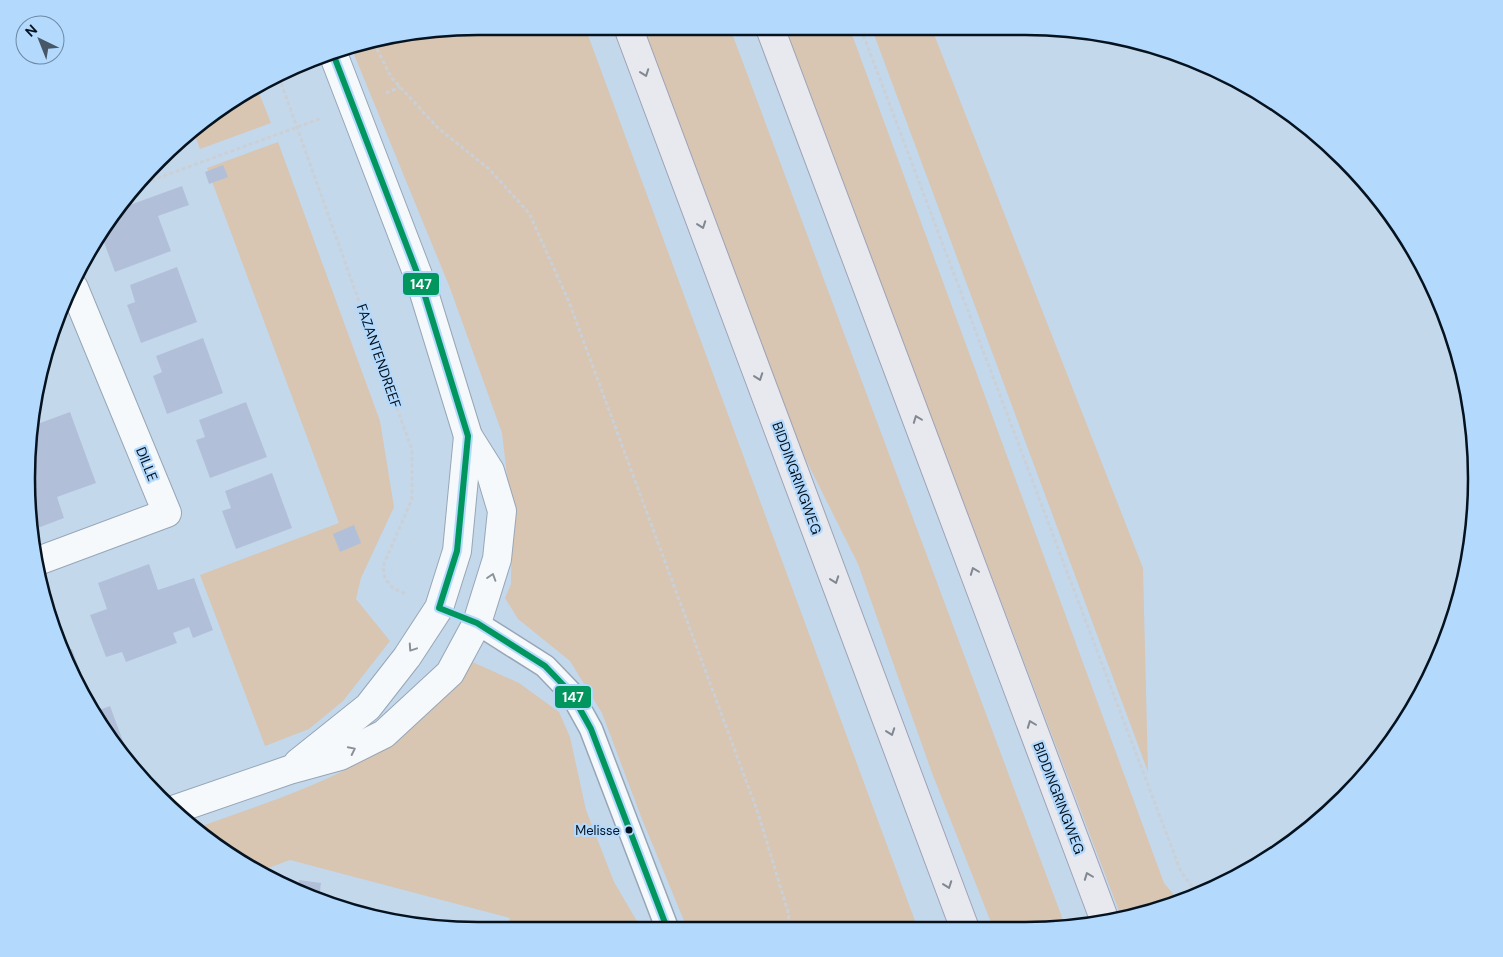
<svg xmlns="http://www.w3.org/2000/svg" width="1503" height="957" viewBox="0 0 1503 957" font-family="'DM Sans',sans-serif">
	<rect width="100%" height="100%" fill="#c4d8ec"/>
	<g fill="#d8c5b2">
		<path d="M479 26 585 27 918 929 687 928 642 819 602 713 570 661 518 619 505 598 511 584 512 518 502 433 450 288 351 47Z"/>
		<path d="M632 27 730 28 1066 928 1054 930H994L932 773 858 564 781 410Z"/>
		<path d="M783 28 850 29 1164 883 1179 901 1141 915 1122 919Z"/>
		<path d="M872 29H932L1143 568 1148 772Z"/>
		<path d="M257 88 271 123 200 149 194 133 227 103Z"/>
		<path d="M278 142 380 421 394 507 361 578 356 599 390 641 343 701 309 729 265 746 200 575 339 523 207 168Z"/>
		<path d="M468 660 519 683 559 712 570 737 586 810 614 882 641 928 507 927 510 918 290 860 263 870 196 828C282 797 377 770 440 701 451 689 459 673 468 660Z"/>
	</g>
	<g fill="#b1c0d8">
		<path d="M223 165 228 177 209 184 205 172Z"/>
		<path d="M182 186 189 205 158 216 171 251 115 272 102 237 104 233 109 231 108 226 116 210Z"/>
		<path d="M177 267 197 322 141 343 127 305 135 302 130 285Z"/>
		<path d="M203 338 223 393 167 414 153 376 162 372 156 356Z"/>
		<path d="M246 402 267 457 210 478 196 440 205 437 199 420Z"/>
		<path d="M70 412 96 483 57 497 64 518 35 529 31 490 37 488 29 465 27 449 32 426Z"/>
		<path d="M272 473 292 528 236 549 222 511 231 508 225 491Z"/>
		<path d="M354 525 361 543 340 552 333 534Z"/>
		<path d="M149 564 158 590 194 578 213 630 193 638 189 627 173 633 177 643 126 662 122 652 106 657 90 615 107 609 98 583Z"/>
		<path d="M72 649 87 691 85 692 67 651Z"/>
		<path d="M110 706 127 752 123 753 102 730 94 712Z"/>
		<path d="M299 880 321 883 319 900 305 896 298 892Z"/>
	</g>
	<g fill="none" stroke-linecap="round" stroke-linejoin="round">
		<g stroke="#97a6b6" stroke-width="25">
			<path id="service" d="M477 623 545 666 571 693 591 729 667 928"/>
		</g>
		<g stroke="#97a6b6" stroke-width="30">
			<path id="minor" d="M38 561 167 513 74 288"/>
		</g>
		<g stroke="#97a6b6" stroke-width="30">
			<g id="tertiary">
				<path d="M298 763 368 707 407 657 439 608 457 551 468 436"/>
				<path d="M173 810 289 770 340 756 384 734 450 673 477 623 497 559 502 511 490 471 468 436 421 283 332 51"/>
			</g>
		</g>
		<g stroke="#9ea3b5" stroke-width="30">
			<g id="primary">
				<path d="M628 27 965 929"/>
				<path d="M770 28 1105 921"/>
			</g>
		</g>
		<g stroke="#cad0d6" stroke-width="3" stroke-dasharray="4 2.5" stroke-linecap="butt">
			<path d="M861 29 1181 872 1198 894"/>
			<path d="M374 43 391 77 438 128 489 169 529 213 569 302 758 813 789 915 787 929"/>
			<path d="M279 77 412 450V499L383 566 385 579 393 588 406 594"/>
			<path d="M386 93 400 87"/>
			<path d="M139 185 322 118"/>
		</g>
		<use href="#service" stroke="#f6f9fc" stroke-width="22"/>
		<use href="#minor" stroke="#f6f9fc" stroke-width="28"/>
		<use href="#tertiary" stroke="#f6f9fc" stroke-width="28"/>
		<use href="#primary" stroke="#e8e8ef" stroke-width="28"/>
		<g stroke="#b3d9fd" stroke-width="10">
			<path id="bus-1" d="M332 51 421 283 468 436 457 551 439 608 477 623 545 666 571 693 591 729 667 928"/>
		</g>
		<use href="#bus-1" stroke="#00965e" stroke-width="6"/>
	</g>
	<defs><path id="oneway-chevron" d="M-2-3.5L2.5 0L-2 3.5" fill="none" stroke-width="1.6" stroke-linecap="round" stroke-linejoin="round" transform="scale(1.25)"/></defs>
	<g stroke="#828891">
		<use href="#oneway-chevron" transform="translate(645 73) rotate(70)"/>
		<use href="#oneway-chevron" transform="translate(702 225) rotate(70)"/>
		<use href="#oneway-chevron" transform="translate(759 377) rotate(70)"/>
		<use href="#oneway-chevron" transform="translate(917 419) rotate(-111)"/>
		<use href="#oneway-chevron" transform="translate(974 571) rotate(-111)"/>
		<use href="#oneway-chevron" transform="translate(835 580) rotate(70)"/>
		<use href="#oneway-chevron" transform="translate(1031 724) rotate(-111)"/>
		<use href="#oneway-chevron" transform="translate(891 732) rotate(70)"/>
		<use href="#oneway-chevron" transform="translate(1088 876) rotate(-111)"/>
		<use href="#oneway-chevron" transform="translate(948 885) rotate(70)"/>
	</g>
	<g stroke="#8a9199">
		<use href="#oneway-chevron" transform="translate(492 577) rotate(-72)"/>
		<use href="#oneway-chevron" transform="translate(412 648) rotate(124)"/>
		<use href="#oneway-chevron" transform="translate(352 750) rotate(-26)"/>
	</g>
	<circle fill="#05121f" stroke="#b3d9fd" stroke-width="2" cx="629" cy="830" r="4.5"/>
	<g text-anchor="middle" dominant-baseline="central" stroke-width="4.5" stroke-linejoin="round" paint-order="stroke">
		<g font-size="13" fill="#05121f" stroke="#b3d9fd" text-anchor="end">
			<text x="620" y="830">Melisse</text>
		</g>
		<g font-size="14" fill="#05121f" stroke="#b3d9fd">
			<text transform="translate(379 356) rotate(71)">FAZANTENDREEF</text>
			<text transform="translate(147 464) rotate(68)">DILLE</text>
			<text transform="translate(797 478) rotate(70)">BIDDINGRINGWEG</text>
			<text transform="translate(1059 798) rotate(69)">BIDDINGRINGWEG</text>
		</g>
	</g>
	<path d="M0 0H1503V957H0ZM478 35H1025A443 443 0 0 1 1468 478V479A443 443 0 0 1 1025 922H478A443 443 0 0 1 35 479V478A443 443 0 0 1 478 35Z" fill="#b3d9fd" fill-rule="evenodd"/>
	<path fill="none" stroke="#05121f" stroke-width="2.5" d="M478 35H1025A443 443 0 0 1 1468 478V479A443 443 0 0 1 1025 922H478A443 443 0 0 1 35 479V478A443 443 0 0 1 478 35Z"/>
	<g stroke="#b3d9fd" stroke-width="2">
		<rect x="402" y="272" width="38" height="24" rx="5" fill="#00965e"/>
		<rect x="554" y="685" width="38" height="24" rx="5" fill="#00965e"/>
	</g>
	<g font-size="14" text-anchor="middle" font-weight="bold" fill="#fff">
		<text x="421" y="289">147</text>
		<text x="573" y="702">147</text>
	</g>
	<g transform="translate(40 40) rotate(317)"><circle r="24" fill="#b3d9fd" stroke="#6d89a4"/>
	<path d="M0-4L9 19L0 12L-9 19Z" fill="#485767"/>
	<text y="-8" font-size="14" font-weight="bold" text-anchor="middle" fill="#05121f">N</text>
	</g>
</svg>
